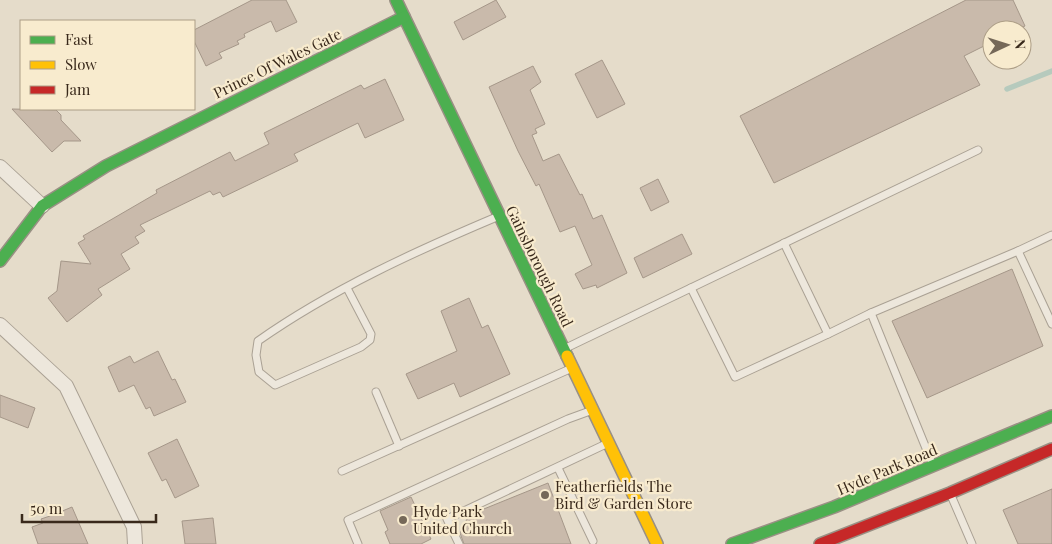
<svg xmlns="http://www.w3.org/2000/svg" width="1052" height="544" viewBox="0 0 1052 544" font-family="'Playfair Display',serif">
	<rect width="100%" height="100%" fill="#e5dcca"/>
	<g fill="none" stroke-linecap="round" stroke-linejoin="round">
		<path stroke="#b6cabd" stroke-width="5.5" d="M1007 89 1052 71"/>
	</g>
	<g fill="#c9baab" stroke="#a59789">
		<path d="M252 0H286L297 22 276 32 271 21 244 34 245 37 237 41 239 44 219 53 222 58 206 66 194 41V30Z"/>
		<path d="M496 0 506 17 463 40 454 22Z"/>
		<path d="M966 0H1013L1025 26 1017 30H992V42L964 56 980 85 774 183 740 116Z"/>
		<path d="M602 60 625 104 597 118 575 74Z"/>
		<path d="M533 66 541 82 530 90 545 124 535 129 537 133 532 135 543 161 559 154 580 195 582 194 593 219 602 215 627 273 597 288 596 285 583 289 575 274 592 265 575 226 560 232 539 184 536 186 518 151 489 87Z"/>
		<path d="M385 79 404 120 365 138 358 123 294 154 298 161 223 197 220 192 213 195 210 191 140 225 145 231 135 237 139 243 121 254 130 269 98 289 102 295 67 322 48 298 57 291 61 261 91 264 78 243 85 239 83 236 157 193 156 190 230 152 235 161 269 144 264 133 361 85 364 89Z"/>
		<path d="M12 109 56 110 61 115V120L81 141H64L52 152Z"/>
		<path d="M658 179 669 202 651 211 640 188Z"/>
		<path d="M682 234 692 254 643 278 634 258Z"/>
		<path d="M1012 269 1043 346 927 398 892 321Z"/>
		<path d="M469 298 482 328 488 325 510 374 460 397 454 383 418 399 406 374 457 351 441 311Z"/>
		<path d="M158 351 172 380 175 379 186 402 154 416 150 407 146 409 134 385 119 392 108 367 130 356 134 363Z"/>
		<path d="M0 395 35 408 28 428 0 417Z"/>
		<path d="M177 439 199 486 175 498 166 479 162 481 148 453Z"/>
		<path d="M548 483 571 544H464L460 533 469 515Z"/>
		<path d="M1052 489V544H1018L1003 510Z"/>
		<path d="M411 497 431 539 421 544H390L385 532 388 530 380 511Z"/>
		<path d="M50 505 60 512 72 507 88 544H38L32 527 43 523 41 519 50 516Z"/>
		<path d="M213 518 216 544H185L182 521Z"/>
	</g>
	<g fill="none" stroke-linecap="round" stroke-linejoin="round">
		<g stroke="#aaa194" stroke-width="9">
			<g id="lane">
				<path d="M784 243 828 334 871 313"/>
				<path d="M1018 251 1052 235"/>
				<path d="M347 288 371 334 370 340 361 347 275 385 259 372 256 355 258 341C332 289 416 251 499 216"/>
				<path d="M691 288 735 377 828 334"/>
				<path d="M566 348 978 150"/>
				<path d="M376 392 399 446"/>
				<path d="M932 463 871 313 1018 251 1052 324"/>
				<path d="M558 468 593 541"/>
				<path d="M342 471 572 368"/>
				<path d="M950 493 972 544"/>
				<path d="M358 544 348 520 568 419 590 411"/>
				<path d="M459 544 447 519 606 444"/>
			</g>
		</g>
		<g stroke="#aaa194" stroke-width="16">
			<g id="street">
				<path d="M0 167 42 206"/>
				<path d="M0 325 66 386 134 527 135 544"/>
			</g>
		</g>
		<g stroke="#999084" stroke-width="14">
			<g id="fast">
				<path d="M396 0 567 356"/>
				<path d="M0 261 42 206 106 166 404 17"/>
				<path d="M732 544 834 507 1052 416"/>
			</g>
		</g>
		<g stroke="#999084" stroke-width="14">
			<path id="slow" d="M567 356 657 544"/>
		</g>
		<g stroke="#999084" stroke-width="14">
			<path id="jam" d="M820 544 950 493 1052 449"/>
		</g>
		<use href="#lane" stroke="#ede7dc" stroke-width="7"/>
		<use href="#street" stroke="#ede7dc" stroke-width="14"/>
		<use href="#fast" stroke="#4caf50" stroke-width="11"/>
		<use href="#slow" stroke="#ffc107" stroke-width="11"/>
		<use href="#jam" stroke="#c62828" stroke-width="11"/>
	</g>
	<g fill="#756858" stroke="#f8ebce" stroke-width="2">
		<circle cx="545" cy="495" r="5"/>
		<circle cx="403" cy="520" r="5"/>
	</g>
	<g text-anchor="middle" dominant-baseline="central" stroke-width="4.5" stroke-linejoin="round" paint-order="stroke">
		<g font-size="15" fill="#39291b" stroke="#f8ebce">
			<text transform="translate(277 63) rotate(-26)">Prince Of Wales Gate</text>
			<text transform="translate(540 266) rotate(64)">Gainsborough Road</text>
			<text transform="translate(887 469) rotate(-23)">Hyde Park Road</text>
		</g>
		<g font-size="15" fill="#39291b" stroke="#f8ebce" text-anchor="start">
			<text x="555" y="486">Featherfields The<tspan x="555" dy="17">Bird &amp; Garden Store</tspan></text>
			<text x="413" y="511">Hyde Park<tspan x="413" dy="17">United Church</tspan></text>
		</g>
	</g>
	<rect x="20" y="20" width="175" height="90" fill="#f8ebce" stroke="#ac9d86"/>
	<rect x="30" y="36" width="25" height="8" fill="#4caf50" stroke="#ac9d86"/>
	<text x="65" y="45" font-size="15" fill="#39291b">Fast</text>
	<rect x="30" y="61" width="25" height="8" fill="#ffc107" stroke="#ac9d86"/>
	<text x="65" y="70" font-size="15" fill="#39291b">Slow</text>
	<rect x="30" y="86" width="25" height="8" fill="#c62828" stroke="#ac9d86"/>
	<text x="65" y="95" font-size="15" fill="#39291b">Jam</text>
	<g transform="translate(1007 45) rotate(86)"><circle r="24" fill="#f8ebce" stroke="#ac9d86"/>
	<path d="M0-4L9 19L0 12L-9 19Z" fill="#756858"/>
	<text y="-8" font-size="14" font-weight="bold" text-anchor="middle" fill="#39291b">N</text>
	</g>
	<path d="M22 514v8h134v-8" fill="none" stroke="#39291b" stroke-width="2.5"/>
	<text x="30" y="514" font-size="15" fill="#39291b" stroke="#f8ebce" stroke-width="4" paint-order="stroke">50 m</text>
</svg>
